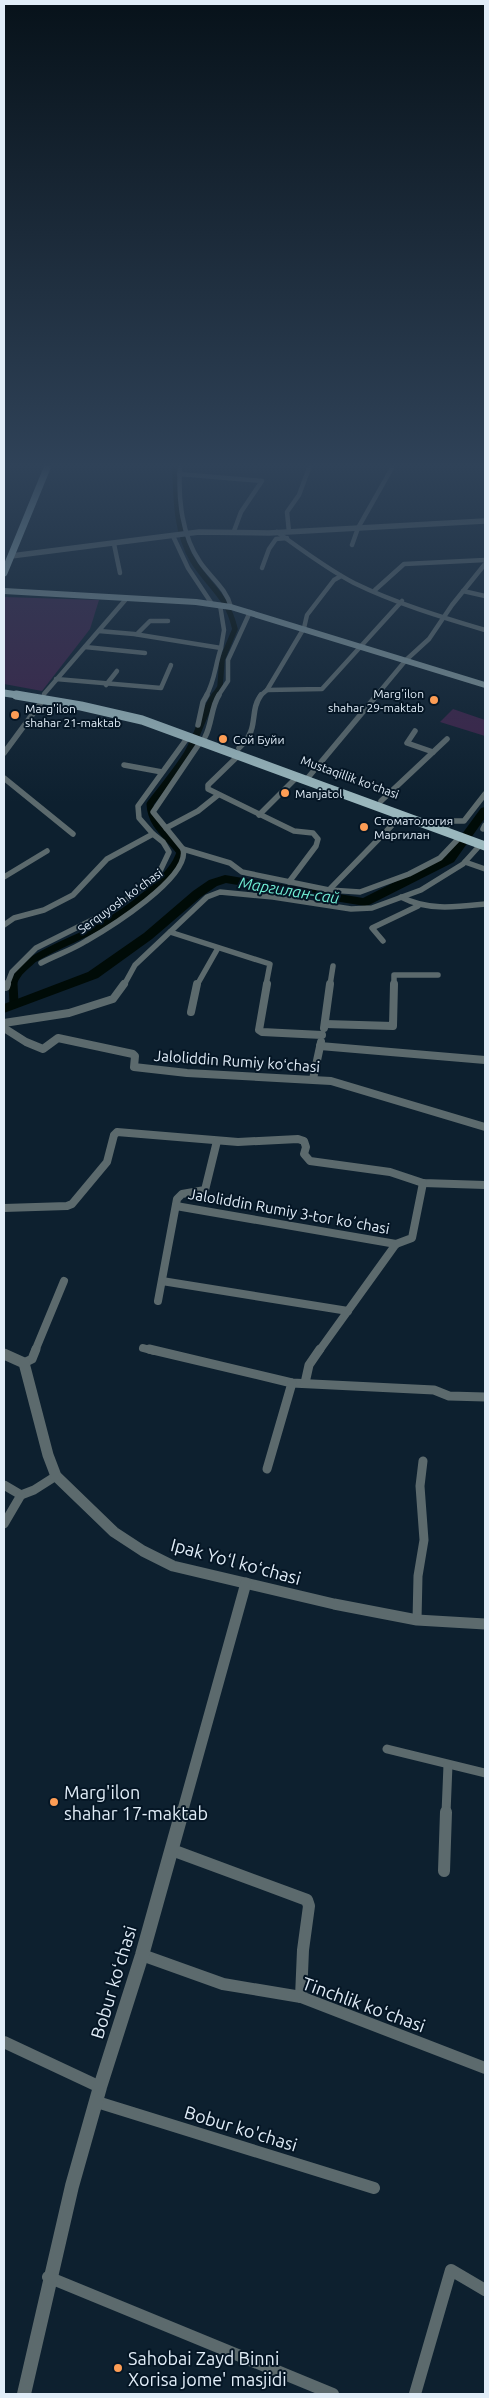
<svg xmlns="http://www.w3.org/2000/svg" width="489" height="2398" viewBox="0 0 489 2398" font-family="Ubuntu,sans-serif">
	<rect width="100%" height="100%" fill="#0d202f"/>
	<g fill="#3c2349">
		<path d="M4 597 99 600 90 629 42 691 4 684Z"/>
		<path d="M453 709 485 720V736L440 722Z"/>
	</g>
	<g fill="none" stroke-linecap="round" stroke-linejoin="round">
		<path stroke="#000b07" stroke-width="5.5" d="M175 468C176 500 176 533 193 561 210 588 227 595 235 629L222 660 220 687 214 696"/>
		<path stroke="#000b07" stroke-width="7" d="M13 985C16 973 25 967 34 959 55 946 78 938 99 927 122 914 174 878 180 852 168 836 151 826 150 804 162 788 176 772 187 754 198 736 203 713 215 695"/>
		<path stroke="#000b07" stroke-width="9" d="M13 984 14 1004"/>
		<path fill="#000b07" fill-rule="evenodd" d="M485 807V818L454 862 369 905 365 906 226 883 217 886 201 897 152 939 98 978 4 1013V1004L88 972 144 933 193 891 209 880 225 875 363 898 446 856 481 808Z"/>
		<g stroke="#5c6a6d" stroke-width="4.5">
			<path d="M180 468C178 499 182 536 200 562 211 578 226 588 231 607"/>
			<path d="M179 474 262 481 241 512 234 531"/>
			<path d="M277 532C302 550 327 569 354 583 395 603 441 617 485 630"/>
			<path d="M289 532 287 512 299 495 309 468"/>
			<path d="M173 536 188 568 212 604"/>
			<path d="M114 544 120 573"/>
			<path d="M352 545 358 528 392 468"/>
			<path d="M262 568 269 549 276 539 287 538"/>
			<path d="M375 590 404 564 485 560"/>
			<path d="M463 591 485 596"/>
			<path d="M99 631 134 634 221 648 224 630 220 605"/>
			<path d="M137 634 150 621H168"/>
			<path d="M85 647 145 653"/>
			<path d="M56 679 161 688 171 665"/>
			<path d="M106 685 117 671"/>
			<path d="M267 690 304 628 307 615 334 580 341 576"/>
			<path d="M44 694 127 598"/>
			<path d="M206 696C215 681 215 665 221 648"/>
			<path d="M218 696 228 681V660L250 612"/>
			<path d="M260 696 267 690 322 689 402 601"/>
			<path d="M376 696 406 660 429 639 452 605 485 564"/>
		</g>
		<g stroke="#5c6a6d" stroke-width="5.5">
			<path d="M198 725 203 702 207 695"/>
			<path d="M415 731 407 743 433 752"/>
			<path d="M205 737C212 724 211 707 219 695"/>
			<path d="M239 748C261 728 248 713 261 695"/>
			<path d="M4 753 43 700"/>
			<path d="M239 755 208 785V789L294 831 313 833 318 839 316 846 289 882"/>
			<path d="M124 765 162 772"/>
			<path d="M4 778 73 834"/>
			<path d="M306 780 377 695"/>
			<path d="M381 801 447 739"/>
			<path d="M259 815 298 776"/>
			<path d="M448 825 452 821H464L485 794"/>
			<path d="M166 828 198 811 218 795"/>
			<path d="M483 829 485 825"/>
			<path d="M183 849 230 863 242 872 329 890 360 892 409 874 440 858 460 837"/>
			<path d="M465 862 485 869"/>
			<path d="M4 877 47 851"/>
			<path d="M329 890 402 815"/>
			<path d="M401 897C428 911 456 907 485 904"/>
			<path d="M4 925 14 918 44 910 73 895 107 859 153 834 139 818 138 806 188 737"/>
			<path d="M170 932 270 964 266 985"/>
			<path d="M383 941 372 928 418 906"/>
			<path d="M41 963C56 955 72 950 86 941 109 928 191 877 183 849L153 812 201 741"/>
			<path d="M7 985 12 972 36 948 96 918 127 899 160 871 169 852 163 842 153 834"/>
			<path d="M124 985 135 965 207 897 220 892 273 897 351 909 372 908 421 890 463 864 481 844"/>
			<path d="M197 985 218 948"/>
			<path d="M330 985 333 966"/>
			<path d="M394 985V975H438"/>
		</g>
		<g stroke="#5c6a6d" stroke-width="8">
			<path d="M267 984 259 1030 262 1032 322 1035"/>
			<path d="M6 987 7 984"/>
			<path d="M191 1012 197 984"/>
			<path d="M4 1023 69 1013 113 999 124 984"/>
			<path d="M325 1024 393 1026 394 984"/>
			<path d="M4 1028 26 1042 43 1049 58 1038 133 1054 135 1056 134 1067 187 1073 331 1081 485 1127"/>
			<path d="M324 1028 330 984"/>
			<path d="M320 1046 485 1060"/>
			<path d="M313 1079 321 1042"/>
			<path d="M176 1206 396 1244"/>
			<path d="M4 1208 67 1206 72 1204 107 1162 114 1135 117 1132 238 1142 298 1139 304 1141 306 1147 304 1154 310 1161 390 1172 423 1183 485 1185"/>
			<path d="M162 1281 348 1311"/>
			<path d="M158 1301 177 1199 182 1194 205 1190 217 1141"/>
			<path d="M143 1348 154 1351"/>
			<path d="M35 1351 64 1281"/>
			<path d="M319 1351 396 1244 412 1238 423 1183"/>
		</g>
		<g stroke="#5c6a6d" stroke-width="9">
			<path d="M149 1349 292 1383 434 1390 449 1396 485 1397"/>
			<path d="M24 1363 32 1359 36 1349"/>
			<path d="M305 1383 309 1365 320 1349"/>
			<path d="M267 1469 292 1383"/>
			<path d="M4 1485 21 1495 34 1490 56 1476"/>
			<path d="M4 1524 21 1495"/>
			<path d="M417 1620 418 1576 424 1540 420 1486 423 1461"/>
			<path d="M387 1749 485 1773"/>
			<path d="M446 1813 448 1765"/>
		</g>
		<g stroke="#5c6a6d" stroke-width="12">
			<path d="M172 1850 307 1900 309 1906 303 1950 301 1997"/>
			<path d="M444 1871 446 1812"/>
			<path d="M142 1955 223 1984 301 1997 485 2068"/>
			<path d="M4 2042 100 2087"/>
			<path d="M97 2102 374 2188"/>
			<path d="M48 2277 333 2394"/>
			<path d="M415 2394 451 2270 485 2290"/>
		</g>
		<path stroke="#5c6a6d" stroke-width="5.5" d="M11 556 199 532 269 533 485 521"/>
		<g stroke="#5c6a6d" stroke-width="11">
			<path d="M4 1354 24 1363 48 1455 56 1476 114 1532 143 1551 173 1566 334 1604 417 1620 485 1624"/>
			<path d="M182 1813 246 1583"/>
		</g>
		<path stroke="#5c6a6d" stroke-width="14" d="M24 2394 72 2186 100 2087 142 1955 182 1812"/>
		<path stroke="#7f959a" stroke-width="6" d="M4 591 196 602 231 607 485 685"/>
		<g stroke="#9ab7bd" stroke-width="7">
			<path d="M4 573 47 468"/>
			<path d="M4 693 24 696"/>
		</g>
		<path stroke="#9ab7bd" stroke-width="9" d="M16 695 81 706 142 720 485 846"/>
	</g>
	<linearGradient id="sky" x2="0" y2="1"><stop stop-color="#07121a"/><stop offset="0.58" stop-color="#2f4258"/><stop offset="1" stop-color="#2f4258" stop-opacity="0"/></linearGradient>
	<rect width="489" height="803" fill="url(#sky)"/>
	<g fill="#fd9d55" stroke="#051625" stroke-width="2">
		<circle cx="434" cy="700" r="5"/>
		<circle cx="15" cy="715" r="5"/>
		<circle cx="223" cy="739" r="5"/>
		<circle cx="285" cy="793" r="5"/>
		<circle cx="364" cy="827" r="5"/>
		<circle cx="54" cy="1802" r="5"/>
		<circle cx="118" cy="2368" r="5"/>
	</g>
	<g text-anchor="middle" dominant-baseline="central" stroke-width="4" stroke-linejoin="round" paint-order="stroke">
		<g font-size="12" fill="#e1edf8" stroke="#051625" text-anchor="start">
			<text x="424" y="693" text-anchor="end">Marg'ilon<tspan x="424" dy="14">shahar 29-maktab</tspan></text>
			<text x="25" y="708">Marg'ilon<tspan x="25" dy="14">shahar 21-maktab</tspan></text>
			<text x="233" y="739">Сой Буйи</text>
			<text x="295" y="793">Manjatol</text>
			<text x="374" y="820">Стоматология<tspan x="374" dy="14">Маргилан</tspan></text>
		</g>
		<g font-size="12" fill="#e1edf8" stroke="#051625">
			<text transform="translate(350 777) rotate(20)">Mustaqillik koʻchasi</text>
			<text transform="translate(120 901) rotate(-36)">Serquyosh koʻchasi</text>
		</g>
		<g font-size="15" fill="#e1edf8" stroke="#051625">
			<text transform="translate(237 1061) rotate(4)">Jaloliddin Rumiy koʻchasi</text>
			<text transform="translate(289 1211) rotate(10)">Jaloliddin Rumiy 3-tor koʼchasi</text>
		</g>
		<g font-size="16" font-style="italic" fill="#70edd3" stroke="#051625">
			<text transform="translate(289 890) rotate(9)">Маргилан-сай</text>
		</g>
		<g font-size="18" fill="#e1edf8" stroke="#051625">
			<text transform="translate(236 1561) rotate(15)">Ipak Yoʻl koʻchasi</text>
			<text transform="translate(113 1982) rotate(-73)">Bobur koʻchasi</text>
			<text transform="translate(364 2004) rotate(20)">Tinchlik koʻchasi</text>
			<text transform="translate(241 2128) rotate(17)">Bobur ko'chasi</text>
		</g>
		<g font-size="18" fill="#e1edf8" stroke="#051625" text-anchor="start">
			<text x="64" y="1792">Marg'ilon<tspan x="64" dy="21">shahar 17-maktab</tspan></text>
			<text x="128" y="2358">Sahobai Zayd Binni<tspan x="128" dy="21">Xorisa jome' masjidi</tspan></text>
		</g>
	</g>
	<rect width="489" height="2398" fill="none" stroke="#e1edf8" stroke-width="10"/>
</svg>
